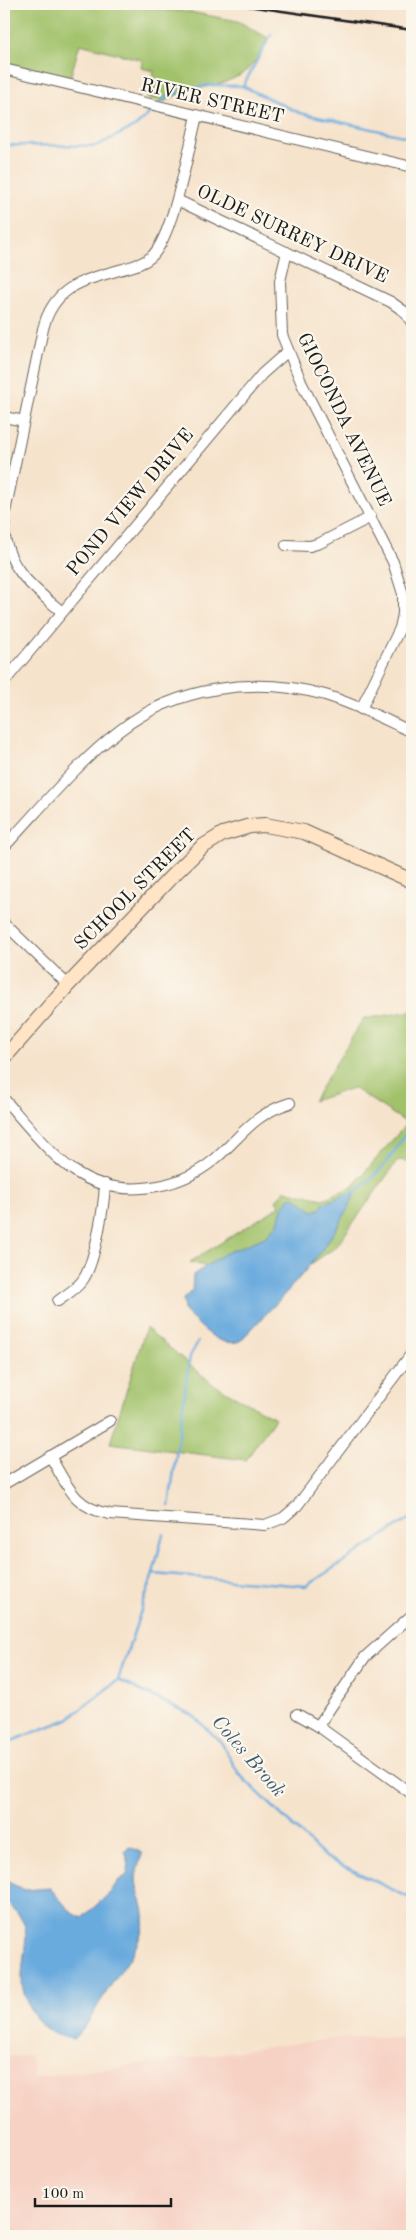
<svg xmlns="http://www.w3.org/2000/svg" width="416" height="2240" viewBox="0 0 416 2240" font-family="'Old Standard TT',serif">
	<rect width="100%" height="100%" fill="#fbf7ec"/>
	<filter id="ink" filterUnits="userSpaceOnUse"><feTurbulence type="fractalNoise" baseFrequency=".02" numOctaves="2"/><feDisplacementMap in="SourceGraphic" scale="10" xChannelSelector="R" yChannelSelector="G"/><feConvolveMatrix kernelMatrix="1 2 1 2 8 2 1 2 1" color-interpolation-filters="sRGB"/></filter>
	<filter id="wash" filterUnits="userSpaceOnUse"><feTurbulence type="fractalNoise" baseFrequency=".0096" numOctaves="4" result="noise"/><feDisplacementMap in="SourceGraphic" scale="20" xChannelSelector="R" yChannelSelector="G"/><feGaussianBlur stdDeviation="1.12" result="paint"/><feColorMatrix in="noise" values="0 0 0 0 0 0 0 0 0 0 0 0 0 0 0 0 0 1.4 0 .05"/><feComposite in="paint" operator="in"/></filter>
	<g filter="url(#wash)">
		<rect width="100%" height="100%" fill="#f6e3cc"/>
		<path fill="#f6d2c4" d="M345 2037 412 2038V2236H4V2057L31 2055 34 2078Z"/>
		<g fill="#a1c26a" stroke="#5e6f43">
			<path d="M4 4H104L190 12 238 21 268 38C263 47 259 58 252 65 231 90 190 84 164 102L147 98 154 71 141 68 142 60 80 44 70 78 4 62Z"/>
			<path d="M412 1011V1162L398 1160 336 1247 239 1313 208 1267 190 1262 280 1206 276 1200 285 1190 323 1199 352 1187 407 1123 353 1088 313 1101 363 1019Z"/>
			<path d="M146 1328 214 1385 275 1418 246 1460 110 1443Z"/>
		</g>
		<g fill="#6babde" stroke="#44647d">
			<path d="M350 1193 355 1194C329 1252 283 1296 240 1341 218 1349 200 1325 184 1311L183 1299 192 1291 193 1275 224 1254 265 1237 278 1223 282 1208 290 1198 295 1197 313 1211 320 1209 324 1203Z"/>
			<path d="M130 1847 142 1853C140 1861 136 1872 136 1880 137 1894 146 1907 144 1922 139 1951 119 1972 104 1996 94 2010 87 2029 73 2039 42 2035 22 2007 22 1977 22 1963 28 1939 25 1927 22 1916 11 1907 4 1899V1880L25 1890 50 1888 71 1912 82 1918 110 1893 118 1881 127 1875 129 1865 125 1850Z"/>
		</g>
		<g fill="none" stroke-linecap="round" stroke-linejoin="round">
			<g stroke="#6babde" stroke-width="2.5">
				<path d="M243 86 271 35"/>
				<path d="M159 104 169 95 207 85 242 86 300 113 412 138"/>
				<path d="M4 145 96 146 136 126 154 109"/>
				<path d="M349 1195C379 1177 396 1152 412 1121"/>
				<path d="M169 1506 190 1356 198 1342"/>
				<path d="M153 1574 306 1586 412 1517"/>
				<path d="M118 1680 153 1574 163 1534"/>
				<path d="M4 1744 68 1719 118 1680 192 1715 221 1742 239 1774 325 1857 412 1899"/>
			</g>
		</g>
	</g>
	<g filter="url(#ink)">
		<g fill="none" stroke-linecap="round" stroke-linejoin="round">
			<g stroke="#68625a" stroke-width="12">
				<g id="street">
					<path d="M4 69 412 167"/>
					<path d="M177 200 391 302 405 312 412 323"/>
					<path d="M287 252 280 281 282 335 302 384 393 562 403 594V614L400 628 361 709"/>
					<path d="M4 417 24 421"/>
					<path d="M4 530 5 512 43 329C54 285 85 280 123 269 133 266 143 264 151 257 173 238 189 147 197 116"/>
					<path d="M4 531C8 570 35 589 62 612"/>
					<path d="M286 545 310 546 320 543 371 517"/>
					<path d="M4 682 262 374 288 351"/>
					<path d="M4 847C39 810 79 761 119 731 176 686 256 676 325 695 355 704 384 719 412 732"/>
					<path d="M4 923 68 985"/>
					<path d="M4 1099C22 1119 51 1156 73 1170 115 1200 177 1191 215 1159 243 1135 252 1115 290 1103"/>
					<path d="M58 1301C66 1295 76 1289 82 1281 95 1265 104 1206 105 1184"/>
					<path d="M50 1456C67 1485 74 1508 110 1514L265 1525 283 1518 297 1506 412 1353"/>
					<path d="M4 1484 110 1421"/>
					<path d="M297 1714 318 1726 412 1794"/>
					<path d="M318 1726 365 1657 412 1615"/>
				</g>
			</g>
			<g stroke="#68625a" stroke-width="16">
				<path id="secondary" d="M4 1058 68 985 171 877 202 847 223 834 250 826 265 825 304 832 412 881"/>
			</g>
			<use href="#street" stroke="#fff" stroke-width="10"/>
			<use href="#secondary" stroke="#ffe4c6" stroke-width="14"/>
			<path stroke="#1c1c1c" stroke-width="2.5" d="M235 4 412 30"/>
		</g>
	</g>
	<g text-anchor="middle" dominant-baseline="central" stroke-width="4.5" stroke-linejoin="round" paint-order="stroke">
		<g font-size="19" fill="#1c1c1c" stroke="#fbf7ec">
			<text transform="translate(212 102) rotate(13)">RIVER STREET</text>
			<text transform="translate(292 235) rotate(25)">OLDE SURREY DRIVE</text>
			<text transform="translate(343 420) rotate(64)">GIOCONDA AVENUE</text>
			<text transform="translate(131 503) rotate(-50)">POND VIEW DRIVE</text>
			<text transform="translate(136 890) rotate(-45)">SCHOOL STREET</text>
		</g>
		<g font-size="20" font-style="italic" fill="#405c73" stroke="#fbf7ec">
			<text transform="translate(248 1757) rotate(49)">Coles Brook</text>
		</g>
	</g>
	<rect width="416" height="2240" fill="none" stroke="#fbf7ec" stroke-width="20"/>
	<path d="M35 2198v8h136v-8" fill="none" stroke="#1c1c1c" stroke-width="2.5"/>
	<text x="42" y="2198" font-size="15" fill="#1c1c1c" stroke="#fbf7ec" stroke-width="4" paint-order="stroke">100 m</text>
</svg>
